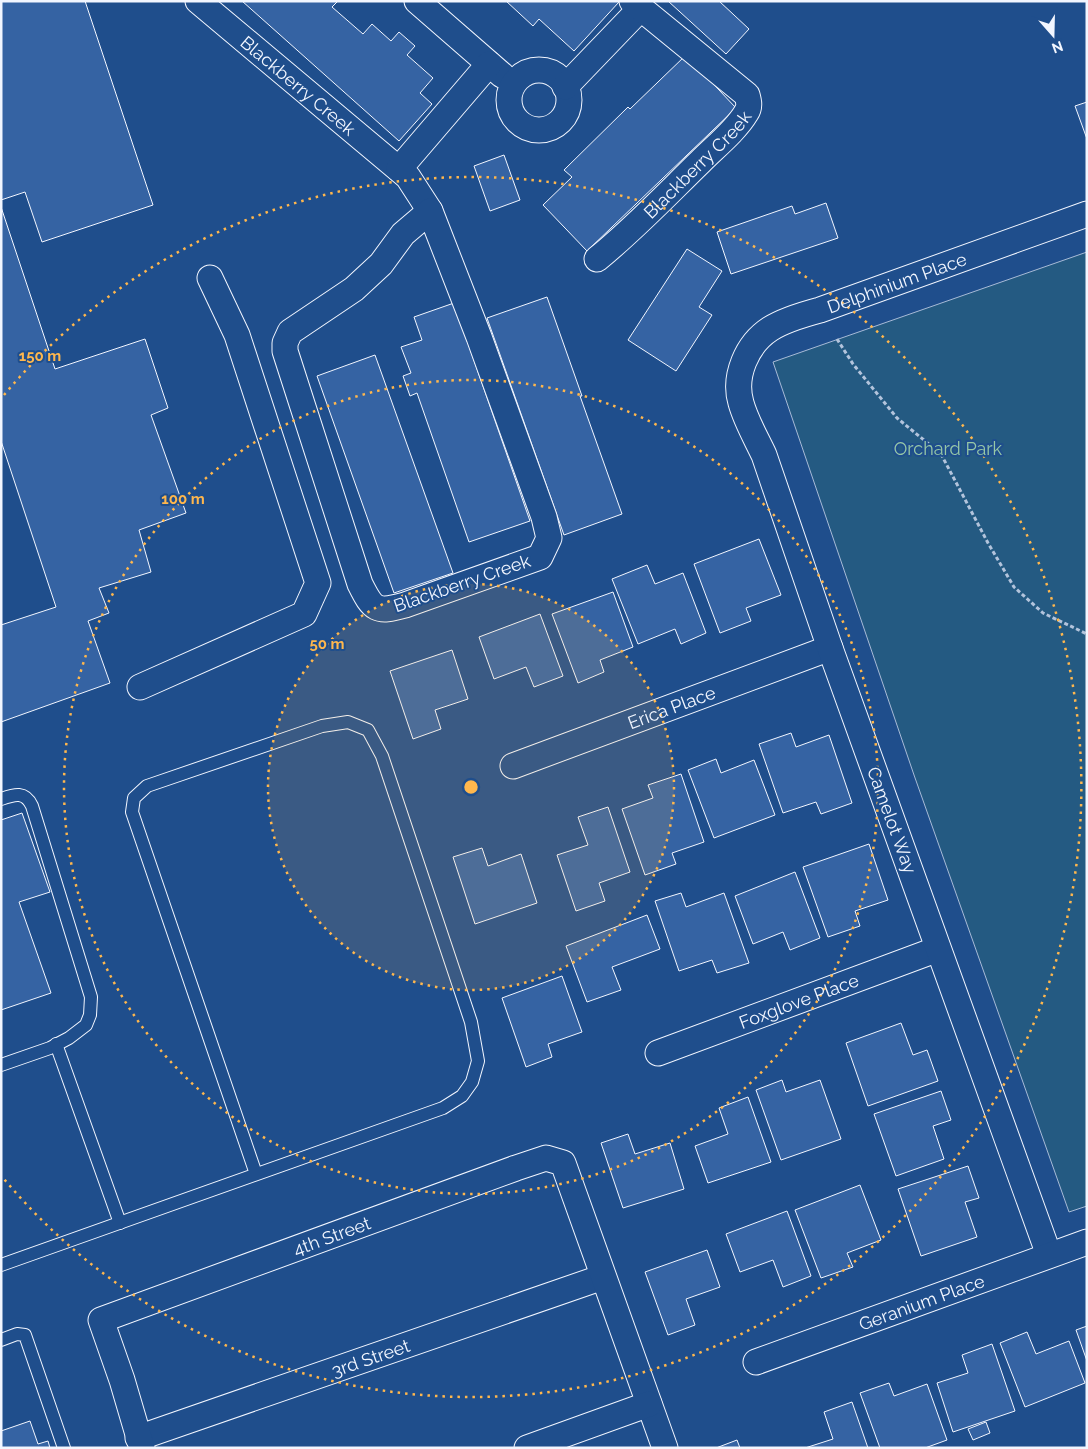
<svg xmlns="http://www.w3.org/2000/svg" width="1088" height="1449" viewBox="0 0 1088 1449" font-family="Raleway,sans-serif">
	<rect width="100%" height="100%" fill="#1f4e8c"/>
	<path fill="#245a82" stroke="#a8bbd7" d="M1087 252V1206L1069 1212 914 775 773 362Z"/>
	<g fill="#3563a3" stroke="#f2f6ff">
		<path d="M1 1H85L153 205 42 242 25 192 1 200Z"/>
		<path d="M242 1H338L332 7 363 34 372 24 391 41 399 32 415 46 407 55 433 78 420 93 432 104 399 141Z"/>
		<path d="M506 1H618L619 2 574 51 539 19 533 26Z"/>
		<path d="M668 1H719L749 29 726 54Z"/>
		<path d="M686 55 736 108 587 251 543 205 572 177 564 170 628 107 630 109Z"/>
		<path d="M1087 102V139L1075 106Z"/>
		<path d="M504 155 520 200 490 211 474 166Z"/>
		<path d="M826 203 838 238 731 274 717 232 792 206 795 214Z"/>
		<path d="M1 207 55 369 145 339 168 408 151 415 186 513 139 530 151 572 99 588 109 613 88 621 110 683 1 722V625L56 607 1 441Z"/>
		<path d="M687 249 722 271 699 307 712 315 676 371 628 340Z"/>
		<path d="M547 297 582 396H580L622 514 564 535 487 318Z"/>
		<path d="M454 303 530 521 469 542 417 393 410 396 403 376 411 373 401 347 422 340 414 317Z"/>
		<path d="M375 355 453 573 394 593 317 376Z"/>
		<path d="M759 539 781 595 746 608 751 621 720 633 694 564Z"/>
		<path d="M647 565 655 584 683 573 706 633 681 644 675 629 638 644 612 579Z"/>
		<path d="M613 592 633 647 600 660 604 672 578 683 552 614Z"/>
		<path d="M540 614 563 676 534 687 526 667 494 679 479 637Z"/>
		<path d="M452 650 468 699 435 710 441 729 413 739 390 671Z"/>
		<path d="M791 733 796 747 829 735 852 803 821 814 816 802 783 813 759 744Z"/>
		<path d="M716 759 721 773 754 760 775 815 714 838 688 770Z"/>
		<path d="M681 774 704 842 672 853 676 864 645 875 622 809 653 798 648 785Z"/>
		<path d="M608 807 630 872 599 883 605 901 576 911 557 855 588 845 578 817Z"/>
		<path d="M22 813 50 892 19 902 51 993 1 1010V820Z"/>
		<path d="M869 844 888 900 855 911 860 926 828 937 803 867Z"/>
		<path d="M482 848 488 866 521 854 537 903 475 924 453 857Z"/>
		<path d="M795 872 820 938 790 950 783 932 753 944 735 896Z"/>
		<path d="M681 893 686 907 724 893 749 963 717 973 712 960 679 971 655 901Z"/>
		<path d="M647 915 660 949 612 967 621 990 587 1002 566 946Z"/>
		<path d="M562 976 582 1032 548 1044 552 1057 526 1067 502 998Z"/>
		<path d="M901 1023 913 1055 927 1050 938 1081 868 1106 846 1043Z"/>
		<path d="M782 1080 786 1092 820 1080 841 1139 781 1160 756 1090Z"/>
		<path d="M941 1091 951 1120 933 1126 944 1159 896 1176 874 1114Z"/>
		<path d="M748 1097 771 1162 708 1183 695 1146 728 1134 719 1108Z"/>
		<path d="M628 1134 635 1154 670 1143 684 1189 623 1208 601 1143Z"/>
		<path d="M968 1166 979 1198 965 1202 977 1237 921 1256 898 1189Z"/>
		<path d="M860 1185 881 1240 847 1253 853 1267 821 1278 795 1210Z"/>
		<path d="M787 1211 811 1276 783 1287 773 1260 740 1272 726 1234Z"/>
		<path d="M707 1250 720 1287 686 1299 695 1325 668 1335 645 1272Z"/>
		<path d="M1087 1326V1361L1076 1330Z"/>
		<path d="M1027 1332 1036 1354 1069 1341 1085 1383 1025 1407 1000 1343Z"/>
		<path d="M992 1344 1015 1411 953 1432 937 1383 968 1373 962 1355Z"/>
		<path d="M889 1383 894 1396 927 1384 947 1440 925 1448H880L860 1393Z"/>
		<path d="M852 1402 868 1448H805L833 1439 824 1412Z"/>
		<path d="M30 1421 38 1444 48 1441 50 1448H1V1431Z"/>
		<path d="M986 1422 990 1433 973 1440 968 1429Z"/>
		<path d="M737 1440 740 1448H716Z"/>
	</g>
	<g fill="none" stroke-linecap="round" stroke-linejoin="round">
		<g stroke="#f2f6ff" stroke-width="14">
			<g id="service">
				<path d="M1 799C15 794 25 791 32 806L91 997 90 1015 86 1025 69 1038 50 1048 1 1065"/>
				<path d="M56 1044 120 1223"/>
				<path d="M1 1265 443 1108 462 1096 472 1082 478 1061 471 1022 382 756 368 730 348 722 322 726 147 786 134 798 132 812 256 1174"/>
				<path d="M1 1340 17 1334 25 1335 64 1448"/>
			</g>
		</g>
		<g stroke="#f2f6ff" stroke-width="27">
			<g id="minor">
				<path id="s1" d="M198 1 408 177 430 211"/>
				<path d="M417 1 502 75"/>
				<circle cx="539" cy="100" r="30"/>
				<path d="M565 87 640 9"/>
				<path d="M399 169 489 64"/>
				<path d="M430 211 479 337 544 517 549 538 540 557 405 605C376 613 373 610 360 584L285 351V343L290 332 354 289 381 264 403 234Z"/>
				<path id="s2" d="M597 259C634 229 667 194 701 161 715 147 736 130 746 113 750 107 749 102 747 95L632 1"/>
				<path d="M140 687 304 614 318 583 237 335 210 278"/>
				<path id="s3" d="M513 766 830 648"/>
				<path id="s4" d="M658 1053 938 949"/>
				<path id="s5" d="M1049 1255 830 648 764 455C756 438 746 421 741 403 733 376 747 344 770 329 784 320 805 314 820 310L1087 214"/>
				<path id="s6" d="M756 1362 1087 1242"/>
				<path id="s7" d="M138 1438 603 1277"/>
				<path id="s8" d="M142 1448 122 1380 101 1320 516 1168 546 1158 563 1163 665 1448"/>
				<path d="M527 1448 649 1404"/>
			</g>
		</g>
		<path stroke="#b3c4dc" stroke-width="3" stroke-dasharray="4 2.5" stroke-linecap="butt" d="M837 339 853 364 897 418 941 454 988 543 1014 587 1043 613 1087 634"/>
		<use href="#service" stroke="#1f4e8c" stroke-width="12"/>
		<use href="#minor" stroke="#1f4e8c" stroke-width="25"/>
	</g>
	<circle cx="471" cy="787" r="203" fill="#ffb74d" fill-opacity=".12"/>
	<g fill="none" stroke="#ffb74d" stroke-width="2.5" stroke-dasharray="2.5 5">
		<circle cx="471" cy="787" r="203"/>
		<circle cx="471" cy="787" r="407"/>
		<path d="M4 395A610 610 0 1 1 4 1179"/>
	</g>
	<g text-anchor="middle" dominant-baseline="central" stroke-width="4" stroke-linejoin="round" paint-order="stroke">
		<g font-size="18" fill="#f2f6ff" stroke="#1f4e8c">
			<text stroke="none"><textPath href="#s1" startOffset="131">Blackberry Creek</textPath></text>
			<text stroke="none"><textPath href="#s2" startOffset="138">Blackberry Creek</textPath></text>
			<text stroke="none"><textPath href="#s5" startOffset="1126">Delphinium Place</textPath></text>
			<text transform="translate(462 583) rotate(-19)">Blackberry Creek</text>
			<text stroke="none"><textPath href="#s3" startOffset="169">Erica Place</textPath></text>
			<text transform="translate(892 820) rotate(70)">Camelot Way</text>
			<text stroke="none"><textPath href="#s4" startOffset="150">Foxglove Place</textPath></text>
			<text stroke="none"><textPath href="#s8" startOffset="380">4th Street</textPath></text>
			<text stroke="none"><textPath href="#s6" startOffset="176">Geranium Place</textPath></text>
			<text stroke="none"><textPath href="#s7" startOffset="246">3rd Street</textPath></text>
		</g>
		<g font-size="18" fill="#97c8a6" stroke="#1f4e8c">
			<text x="948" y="448">Orchard Park</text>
		</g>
	</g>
	<circle cx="471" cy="787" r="8" fill="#ffb74d" stroke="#1f4e8c" stroke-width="2.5"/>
	<g font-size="15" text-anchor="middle" font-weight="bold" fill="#ffb74d" stroke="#1f4e8c" stroke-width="4" stroke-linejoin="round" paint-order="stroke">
		<text x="40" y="361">150 m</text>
		<text x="183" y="504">100 m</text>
		<text x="327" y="649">50 m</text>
	</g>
	<rect width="1088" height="1449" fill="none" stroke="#f2f6ff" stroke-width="5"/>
	<g transform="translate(1053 35) rotate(160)" stroke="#1f4e8c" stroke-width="4" paint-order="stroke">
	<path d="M0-4L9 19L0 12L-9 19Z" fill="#f2f6ff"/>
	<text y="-8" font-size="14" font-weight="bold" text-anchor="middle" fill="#f2f6ff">N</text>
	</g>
</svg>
